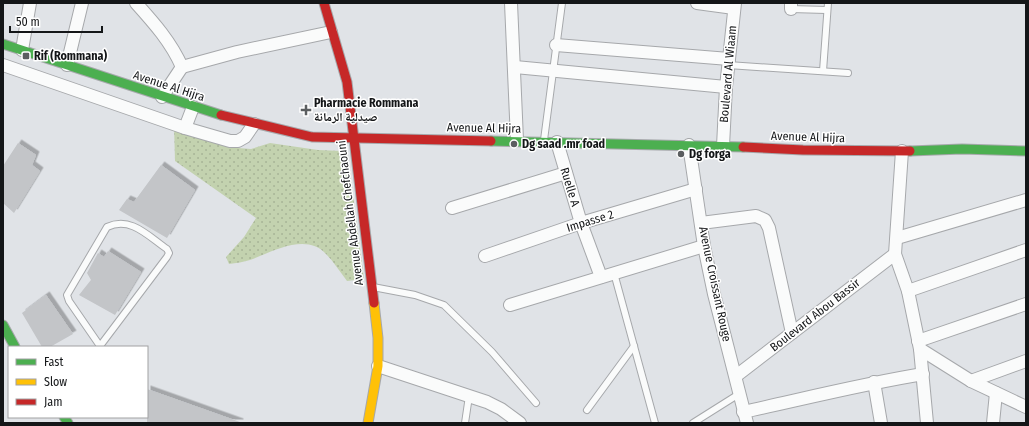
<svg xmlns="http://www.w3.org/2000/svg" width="1029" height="426" viewBox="0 0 1029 426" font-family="'Fira Sans Condensed','Noto Naskh Arabic',sans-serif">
	<defs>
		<pattern id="park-dots" width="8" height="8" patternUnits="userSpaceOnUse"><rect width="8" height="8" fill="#c3d2af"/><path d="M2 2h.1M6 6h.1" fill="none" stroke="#a7b496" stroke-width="1.8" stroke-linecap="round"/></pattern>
		<filter id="shadow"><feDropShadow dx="3.5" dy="-3.5" stdDeviation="0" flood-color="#0004"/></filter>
	</defs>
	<rect width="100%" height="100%" fill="#e0e3e7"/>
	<path fill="url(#park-dots)" d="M174 125 238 148 251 149 270 143 318 150 343 151 348 156 364 279 347 281C340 272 334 262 326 254 306 232 272 252 250 260 244 262 236 263 229 264L226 257 244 237 256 218 175 161Z"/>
	<g fill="#c3c5c8" filter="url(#shadow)">
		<path d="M18 143 36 155 32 165 40 171 14 213 3 203V166Z"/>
		<path d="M161 165 195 190 167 238 119 210 127 199 134 202Z"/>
		<path d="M108 251 141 272 115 315 79 295 91 280 87 273 98 253 104 257Z"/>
		<path d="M46 295 73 334 50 347H42L22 313Z"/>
		<path d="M147 389 240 422V423H147Z"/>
	</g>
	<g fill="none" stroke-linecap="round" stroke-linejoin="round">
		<g stroke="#a6a8ab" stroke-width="8">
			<g id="lane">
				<path d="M791 9 826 10"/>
				<path d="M728 65 848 73"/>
				<path d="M823 71 828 3"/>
				<path d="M544 140 562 3"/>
				<path d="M614 273 655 423"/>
				<path d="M373 287 415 295 444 305 492 352 536 403"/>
				<path d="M100 347V346L167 257 169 253 167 249C148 236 131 216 107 227L67 295 69 301 100 346"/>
				<path d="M587 410 634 346"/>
				<path d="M465 423 469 396"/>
				<path d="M693 423 739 394"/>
			</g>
		</g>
		<g stroke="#a6a8ab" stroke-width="14">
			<g id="street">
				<path d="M136 3C154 23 171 42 182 67L162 97"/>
				<path d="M511 3 517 140"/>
				<path d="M697 3 734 8"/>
				<path d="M791 3V9"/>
				<path d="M556 45 729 59"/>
				<path d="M22 50 30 3"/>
				<path d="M3 65 185 128 230 141H238L245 137 254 124"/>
				<path d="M67 65 82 3"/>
				<path d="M182 67 237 52 331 32"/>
				<path d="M515 67 726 87"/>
				<path d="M185 128 193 107"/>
				<path d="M557 142 581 223 601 277"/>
				<path d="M689 145 704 246 714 294 747 423"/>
				<path d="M723 146 726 87 735 3"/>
				<path d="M902 151 895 254 908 291 920 349 927 423"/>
				<path d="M452 208 566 173"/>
				<path d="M701 223 756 216 765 220 769 228 792 333"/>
				<path d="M897 238 1026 200"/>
				<path d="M485 256 581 223 696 189"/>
				<path d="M908 291 1026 250"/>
				<path d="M510 305 704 246"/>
				<path d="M918 341 1026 304"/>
				<path d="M920 349 971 381 1026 407"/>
				<path d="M378 366 487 402 501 409 520 423"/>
				<path d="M736 376 895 254"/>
				<path d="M971 381 1026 361"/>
				<path d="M874 382 881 423"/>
				<path d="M743 412C803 399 862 384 923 374"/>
				<path d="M993 423 996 393"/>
			</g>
		</g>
		<g stroke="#a6a8ab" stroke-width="11">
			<g id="fast">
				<path d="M3 44 221 115"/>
				<path d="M491 141 743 147"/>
				<path d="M910 151 962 149 1026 151"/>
				<path d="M3 325 15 347"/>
				<path d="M64 417 68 423"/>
			</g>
		</g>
		<g stroke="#a6a8ab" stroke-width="11">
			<path id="slow" d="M368 423 378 366V338L374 303"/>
		</g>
		<g stroke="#a6a8ab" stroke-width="11">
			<g id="jam">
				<path d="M324 3 347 82 374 303"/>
				<path d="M221 115 312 137 491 141"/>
				<path d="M743 147 803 150 910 151"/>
			</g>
		</g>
		<use href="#lane" stroke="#fafbfb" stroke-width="6"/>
		<use href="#street" stroke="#fafbfb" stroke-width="12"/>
		<use href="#fast" stroke="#4caf50" stroke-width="9"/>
		<use href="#slow" stroke="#ffc107" stroke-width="9"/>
		<use href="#jam" stroke="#c62828" stroke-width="9"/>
	</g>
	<g fill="#5b5e60" stroke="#fff" stroke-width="1.5">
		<rect x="22" y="52" width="8" height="8" rx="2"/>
		<path d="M304 104h4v4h4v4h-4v4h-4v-4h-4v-4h4z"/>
		<circle cx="514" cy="144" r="4"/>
		<circle cx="681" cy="154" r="4"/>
	</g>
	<g text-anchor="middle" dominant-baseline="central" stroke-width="3" stroke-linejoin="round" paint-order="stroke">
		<g font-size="12" font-weight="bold" fill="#141618" stroke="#fff" text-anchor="start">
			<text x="34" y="56">Rif (Rommana)</text>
			<text x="314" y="103">Pharmacie Rommana<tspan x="314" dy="14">صيدلية الرمانة</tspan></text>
			<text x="522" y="144">Dg saad .mr foad</text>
			<text x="689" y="154">Dg forga</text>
		</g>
		<g font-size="12" fill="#141618" stroke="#fff">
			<text transform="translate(728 74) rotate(-85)">Boulevard Al Wiaam</text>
			<text transform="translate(169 86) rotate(18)">Avenue Al Hijra</text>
			<text transform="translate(484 128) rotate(1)">Avenue Al Hijra</text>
			<text transform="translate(808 137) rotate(2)">Avenue Al Hijra</text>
			<text transform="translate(570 187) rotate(73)">Ruelle A</text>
			<text transform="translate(350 213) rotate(-97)">Avenue Abdellah Chefchaouni</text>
			<text transform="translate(590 221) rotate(-17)">Impasse 2</text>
			<text transform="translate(715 284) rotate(78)">Avenue Croissant Rouge</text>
			<text transform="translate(815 315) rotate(-38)">Boulevard Abou Bassir</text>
		</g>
	</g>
	<rect width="1029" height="426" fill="none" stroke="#141618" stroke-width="8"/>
	<rect x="8" y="346" width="140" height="72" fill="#ffffff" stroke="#a1a2a3"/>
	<rect x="16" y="359" width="20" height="6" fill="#4caf50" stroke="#a1a2a3"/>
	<text x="44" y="366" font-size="12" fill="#141618">Fast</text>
	<rect x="16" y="379" width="20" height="6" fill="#ffc107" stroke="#a1a2a3"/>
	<text x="44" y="386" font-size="12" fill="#141618">Slow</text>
	<rect x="16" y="399" width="20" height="6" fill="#c62828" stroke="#a1a2a3"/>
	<text x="44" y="406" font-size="12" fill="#141618">Jam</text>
	<path d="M10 26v6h92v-6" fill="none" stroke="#141618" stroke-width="2"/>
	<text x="16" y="26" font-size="12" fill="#141618" stroke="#ffffff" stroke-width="3" paint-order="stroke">50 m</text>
</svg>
